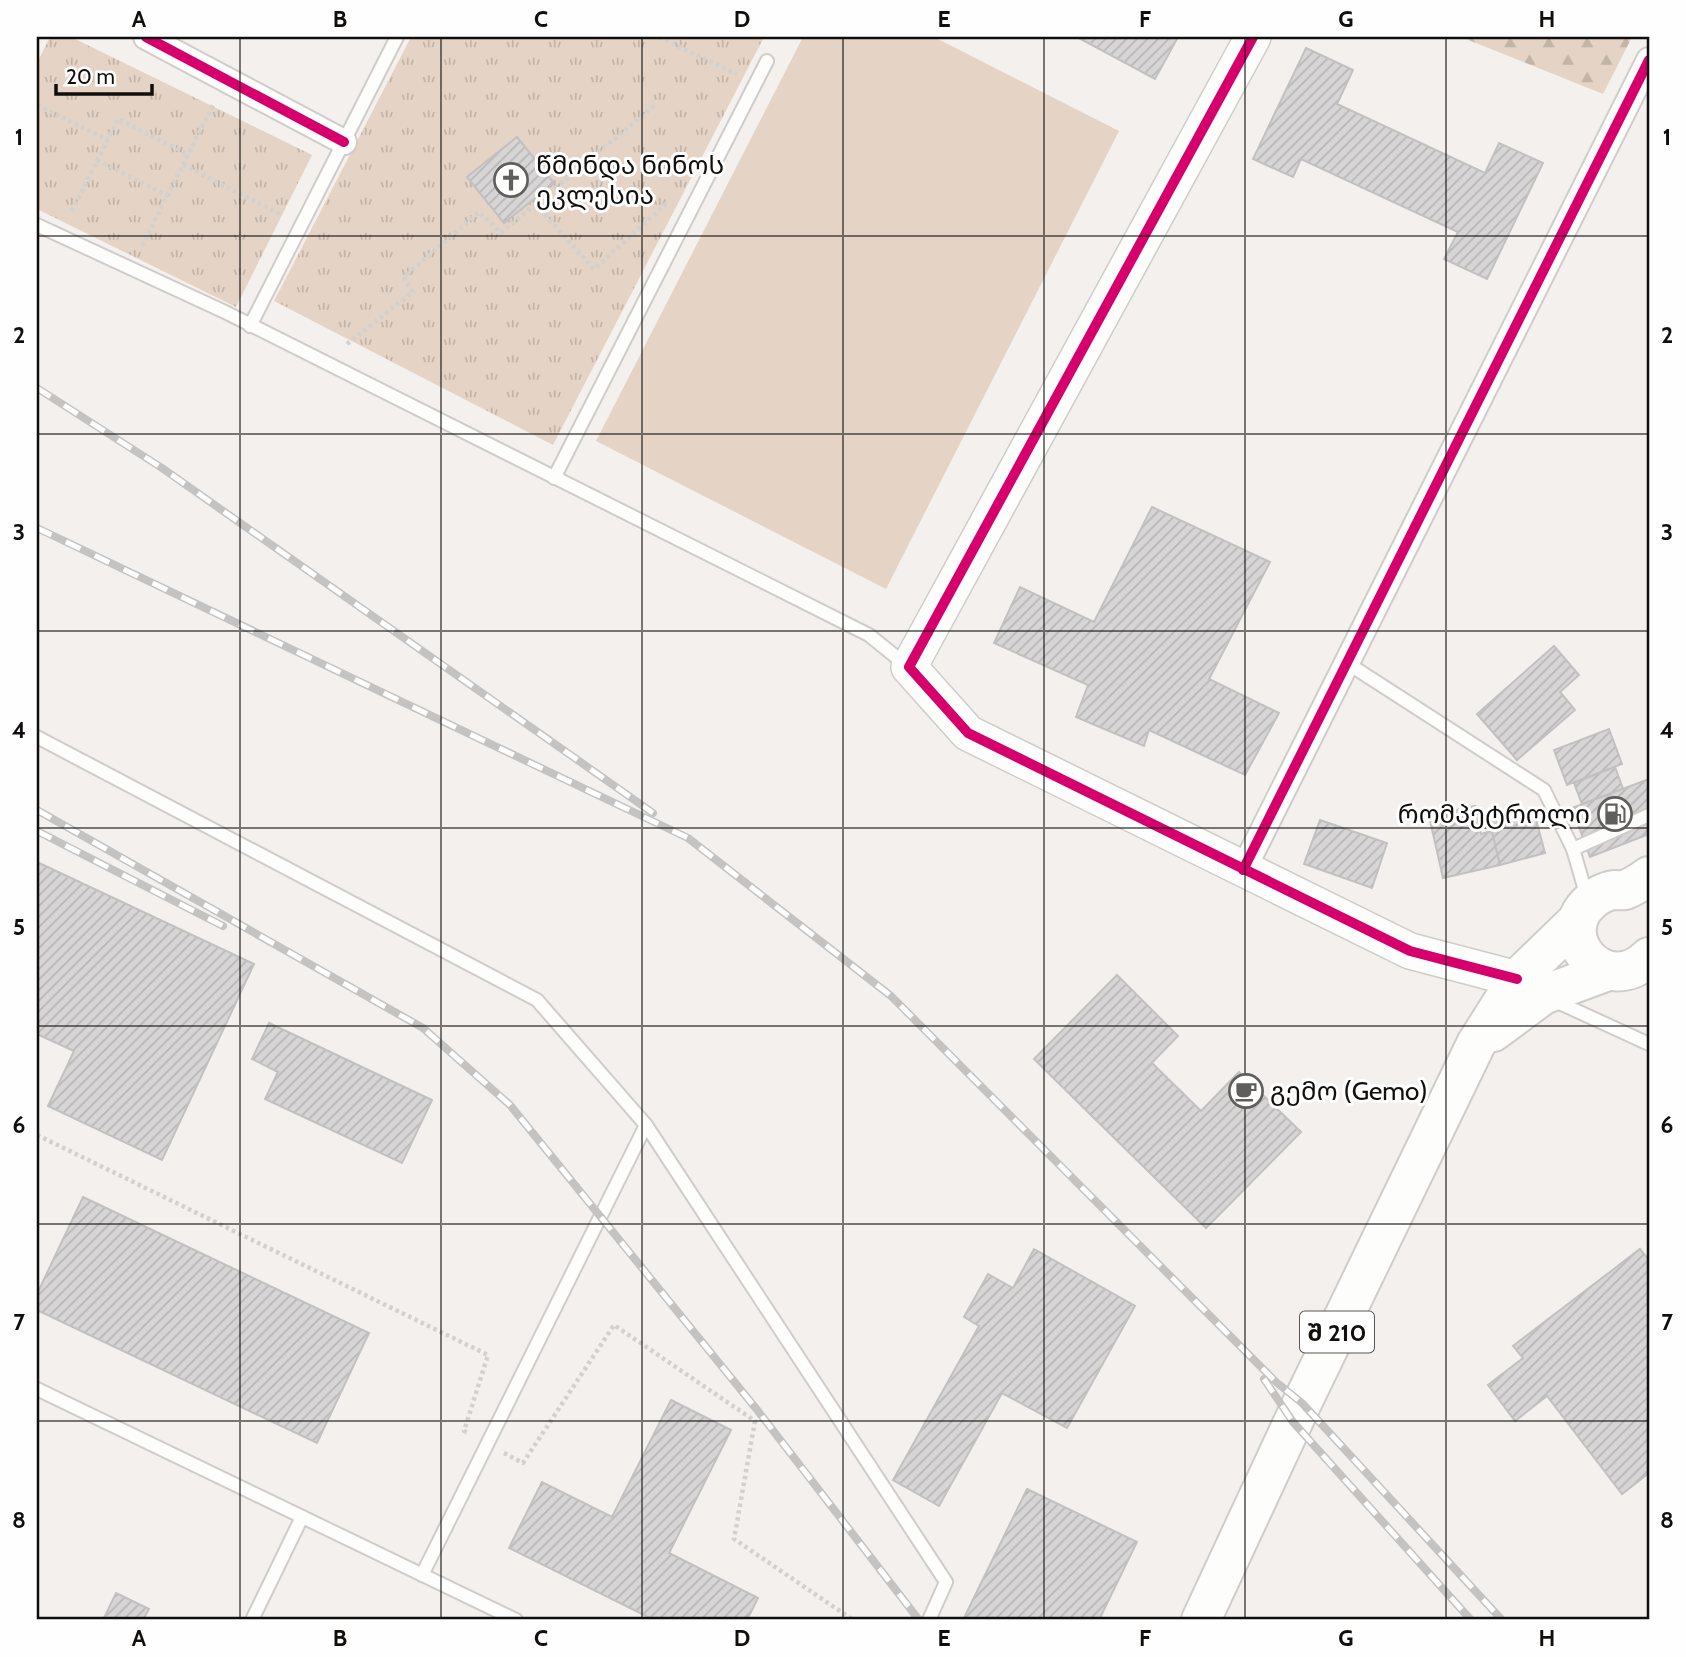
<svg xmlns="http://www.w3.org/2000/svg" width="1686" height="1657" viewBox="0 0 1686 1657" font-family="Cabin,'Noto Sans Georgian',sans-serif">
	<defs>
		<pattern id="forest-firs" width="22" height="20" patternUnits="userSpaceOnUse" patternTransform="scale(1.75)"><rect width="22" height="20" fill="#e5d3c5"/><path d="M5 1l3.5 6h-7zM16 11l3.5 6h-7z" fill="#c3b4a8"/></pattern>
		<pattern id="park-tufts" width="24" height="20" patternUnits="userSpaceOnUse" patternTransform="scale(1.75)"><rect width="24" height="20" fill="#e5d3c5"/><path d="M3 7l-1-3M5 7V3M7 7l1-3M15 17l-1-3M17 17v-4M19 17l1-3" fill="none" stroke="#c3b4a8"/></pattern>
		<pattern id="building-hatch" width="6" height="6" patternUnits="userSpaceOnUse" patternTransform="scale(1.75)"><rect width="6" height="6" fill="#d7d5d5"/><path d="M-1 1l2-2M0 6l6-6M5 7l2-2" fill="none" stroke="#b8b6b6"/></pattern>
	</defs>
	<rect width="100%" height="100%" fill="#f4f0ed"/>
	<path fill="url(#forest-firs)" d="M1461 37H1632L1603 94Z"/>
	<g fill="url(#park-tufts)">
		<path d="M50 37H71L312 155 236 307 37 209V63Z"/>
		<path d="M411 37H764L553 445 274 301Z"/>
	</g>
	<path fill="#e5d3c5" d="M803 37H934L1119 131 886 589 596 441Z"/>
	<g fill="url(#building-hatch)" stroke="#c2c0c0" stroke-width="2">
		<path d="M1077 37H1178L1155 79Z"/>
		<path d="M1306 48 1353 70 1337 104 1485 173 1499 143 1543 163 1487 279 1444 259 1458 232 1301 159 1293 177 1253 159Z"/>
		<path d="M517 137 554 183 504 223 467 177Z"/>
		<path d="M1152 507 1270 562 1209 679 1279 713 1245 775 1149 730 1144 746 1076 717 1088 685 994 643 1020 587 1094 622Z"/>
		<path d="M1554 646 1579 675 1560 692 1575 710 1517 760 1477 714Z"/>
		<path d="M1609 729 1622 764 1567 785 1554 750Z"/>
		<path d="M1615 767 1623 789 1582 804 1574 783Z"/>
		<path d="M1649 779V834L1590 857 1572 808Z"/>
		<path d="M1475 806 1481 834 1492 831 1500 865 1443 878 1429 816Z"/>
		<path d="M1533 808 1545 853 1500 865 1489 819Z"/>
		<path d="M1320 820 1387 843 1372 888 1304 864Z"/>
		<path d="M37 862 254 964 162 1160 48 1106 74 1051 37 1034Z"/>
		<path d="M1117 975 1178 1036 1096 1120 1034 1059Z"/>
		<path d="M269 1023 432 1100 402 1163 265 1099 278 1072 252 1059Z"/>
		<path d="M1152 1063 1201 1111 1239 1072 1301 1132 1206 1228 1096 1120Z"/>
		<path d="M83 1197 369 1333 317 1443 37 1310V1294Z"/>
		<path d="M1034 1249 1135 1306 1067 1428 1002 1393 939 1506 893 1480 979 1326 964 1317 988 1274 1013 1288Z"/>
		<path d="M1640 1249 1649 1260V1473L1622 1494 1547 1396 1515 1421 1488 1385 1523 1358 1513 1346Z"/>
		<path d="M671 1400 731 1430 669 1553 758 1598 747 1620H654L509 1548 542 1482 612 1517Z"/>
		<path d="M1027 1489 1137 1542 1099 1620H963Z"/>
		<path d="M116 1593 149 1609 143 1620H103Z"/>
	</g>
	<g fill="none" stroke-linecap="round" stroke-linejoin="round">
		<g stroke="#cfccca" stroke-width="16">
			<g id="lane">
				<path d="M37 225 225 312 869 635 906 665"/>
				<path d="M250 326 397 37"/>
				<path d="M554 478 767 61"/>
				<path d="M1347 663 1544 790 1573 849 1587 897"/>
				<path d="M37 737 537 1000 646 1125 946 1582 929 1620"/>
				<path d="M1573 849 1649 815"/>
				<path d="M1553 1000 1649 1044"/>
				<path d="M37 1389 516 1620"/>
				<path d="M422 1575 646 1125"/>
				<path d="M252 1620 302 1517"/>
			</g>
		</g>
		<g stroke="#cfccca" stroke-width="28">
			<g id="street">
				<path d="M146 37 344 142"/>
				<path d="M1243 870 1649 60"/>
			</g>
		</g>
		<g stroke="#cfccca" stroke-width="38">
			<path id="secondary" d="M1253 37 909 667 968 733 1410 951 1517 979"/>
		</g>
		<g stroke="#cfccca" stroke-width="42">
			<g id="primary">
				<path d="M1649 876C1642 881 1633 887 1625 890 1623 891 1617 890 1614 890 1606 891 1596 896 1590 902 1551 937 1606 1000 1649 957"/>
				<path d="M1493 1032 1543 995 1608 971"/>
				<path d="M1201 1620 1302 1403 1476 1044 1517 979 1578 920"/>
			</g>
		</g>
		<g stroke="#d2d1cf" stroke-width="4.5" stroke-dasharray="3.5 3.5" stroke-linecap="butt">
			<path d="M659 37 737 74"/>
			<path d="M37 105 108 140"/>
			<path d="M97 160 168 196"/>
			<path d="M183 165 282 215"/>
			<path d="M535 204 594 269 668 202"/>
			<path d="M72 211 118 119 188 154"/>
			<path d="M142 246 214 103"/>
			<path d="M347 344 413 292 404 277 479 212 501 233 655 105"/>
			<path d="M37 1135 488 1355 464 1431 469 1433"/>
			<path d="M504 1453 523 1463 614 1325 755 1421 734 1539 853 1620"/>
		</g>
		<use href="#lane" stroke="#fdfdfc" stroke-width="12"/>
		<use href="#street" stroke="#fdfdfc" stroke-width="24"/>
		<use href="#secondary" stroke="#fdfdfc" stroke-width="35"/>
		<use href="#primary" stroke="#fdfdfc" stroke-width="38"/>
		<g stroke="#c4c3c2" stroke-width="8">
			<g id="rail">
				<path d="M37 388 162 468 653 813"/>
				<path d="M37 528 688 838 891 996 1276 1382 1302 1403 1502 1620"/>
				<path d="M37 810 423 1028 510 1105 758 1411 919 1620"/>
				<path d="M37 831 223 926"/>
				<path d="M1264 1379 1293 1422 1471 1620"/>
			</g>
		</g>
		<use href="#rail" stroke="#fefefe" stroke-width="5" stroke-dasharray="16" stroke-linecap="butt"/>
		<g stroke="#fefefe" stroke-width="15">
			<g id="cycleway">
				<path d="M146 37 344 142"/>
				<path d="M1253 37 909 667 968 733 1410 951 1517 979"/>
				<path d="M1243 870 1649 60"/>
			</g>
		</g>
		<use href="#cycleway" stroke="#d6006c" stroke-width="10"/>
	</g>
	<path fill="none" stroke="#110f0d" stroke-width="2" stroke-opacity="0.55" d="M240 37V1620M441 37V1620M642 37V1620M843 37V1620M1044 37V1620M1245 37V1620M1446 37V1620M37 236H1649M37 434H1649M37 631H1649M37 828H1649M37 1026H1649M37 1224H1649M37 1421H1649"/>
	<defs>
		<g id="church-ring" transform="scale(1.75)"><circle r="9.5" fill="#fefefe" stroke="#605e5b" stroke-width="1.5"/><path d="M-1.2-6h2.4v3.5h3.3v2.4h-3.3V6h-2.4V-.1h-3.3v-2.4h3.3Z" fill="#605e5b"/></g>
		<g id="fuel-ring" transform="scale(1.75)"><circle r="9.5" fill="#fefefe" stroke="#605e5b" stroke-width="1.5"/><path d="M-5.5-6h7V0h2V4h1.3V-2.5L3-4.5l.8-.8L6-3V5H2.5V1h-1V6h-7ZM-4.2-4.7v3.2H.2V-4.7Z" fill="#605e5b"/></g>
		<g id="cafe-ring" transform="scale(1.75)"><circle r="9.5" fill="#fefefe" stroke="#605e5b" stroke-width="1.5"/><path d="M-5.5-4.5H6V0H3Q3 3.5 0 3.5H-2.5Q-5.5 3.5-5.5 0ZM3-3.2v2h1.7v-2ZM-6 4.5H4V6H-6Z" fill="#605e5b"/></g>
	</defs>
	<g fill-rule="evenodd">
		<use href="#church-ring" x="511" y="180"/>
		<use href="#fuel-ring" x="1615" y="814"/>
		<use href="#cafe-ring" x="1246" y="1091"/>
	</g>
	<g text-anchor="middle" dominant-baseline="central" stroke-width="6" stroke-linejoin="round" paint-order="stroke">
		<rect fill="#fefefe" stroke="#585755" stroke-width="2" x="1300" y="1311.5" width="74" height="41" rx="5"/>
		<g font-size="24" font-weight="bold" fill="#110f0d">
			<text x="1337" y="1332">შ 210</text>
		</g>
		<g font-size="26" fill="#110f0d" stroke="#fefefe" text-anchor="start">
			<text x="536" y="165">წმინდა ნინოს<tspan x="536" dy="30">ეკლესია</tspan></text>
			<text x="1590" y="814" text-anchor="end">რომპეტროლი</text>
			<text x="1270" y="1091">გემო (Gemo)</text>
		</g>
	</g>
	<rect width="1686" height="1657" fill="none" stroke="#fefefe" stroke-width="77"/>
	<path d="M56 84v10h96v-10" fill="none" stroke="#110f0d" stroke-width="3.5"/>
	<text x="66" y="84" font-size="21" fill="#110f0d" stroke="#fefefe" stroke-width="5" paint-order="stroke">20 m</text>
	<rect x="38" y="38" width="1610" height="1580" fill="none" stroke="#110f0d" stroke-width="2.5"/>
	<g font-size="23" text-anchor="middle" font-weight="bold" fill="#110f0d">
		<text x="139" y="27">A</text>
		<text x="340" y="27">B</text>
		<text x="541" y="27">C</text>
		<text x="742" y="27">D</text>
		<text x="944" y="27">E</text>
		<text x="1145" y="27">F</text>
		<text x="1346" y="27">G</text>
		<text x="1547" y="27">H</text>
		<text x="19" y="145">1</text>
		<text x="1667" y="145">1</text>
		<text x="19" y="343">2</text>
		<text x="1667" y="343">2</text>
		<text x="19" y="540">3</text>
		<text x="1667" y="540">3</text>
		<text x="19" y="738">4</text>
		<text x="1667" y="738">4</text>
		<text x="19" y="935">5</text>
		<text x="1667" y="935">5</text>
		<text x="19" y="1133">6</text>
		<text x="1667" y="1133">6</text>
		<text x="19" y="1330">7</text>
		<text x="1667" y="1330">7</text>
		<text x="19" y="1528">8</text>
		<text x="1667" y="1528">8</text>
		<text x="139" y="1646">A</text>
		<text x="340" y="1646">B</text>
		<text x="541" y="1646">C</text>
		<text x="742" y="1646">D</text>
		<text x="944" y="1646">E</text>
		<text x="1145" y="1646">F</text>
		<text x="1346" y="1646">G</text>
		<text x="1547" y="1646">H</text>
	</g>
</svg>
